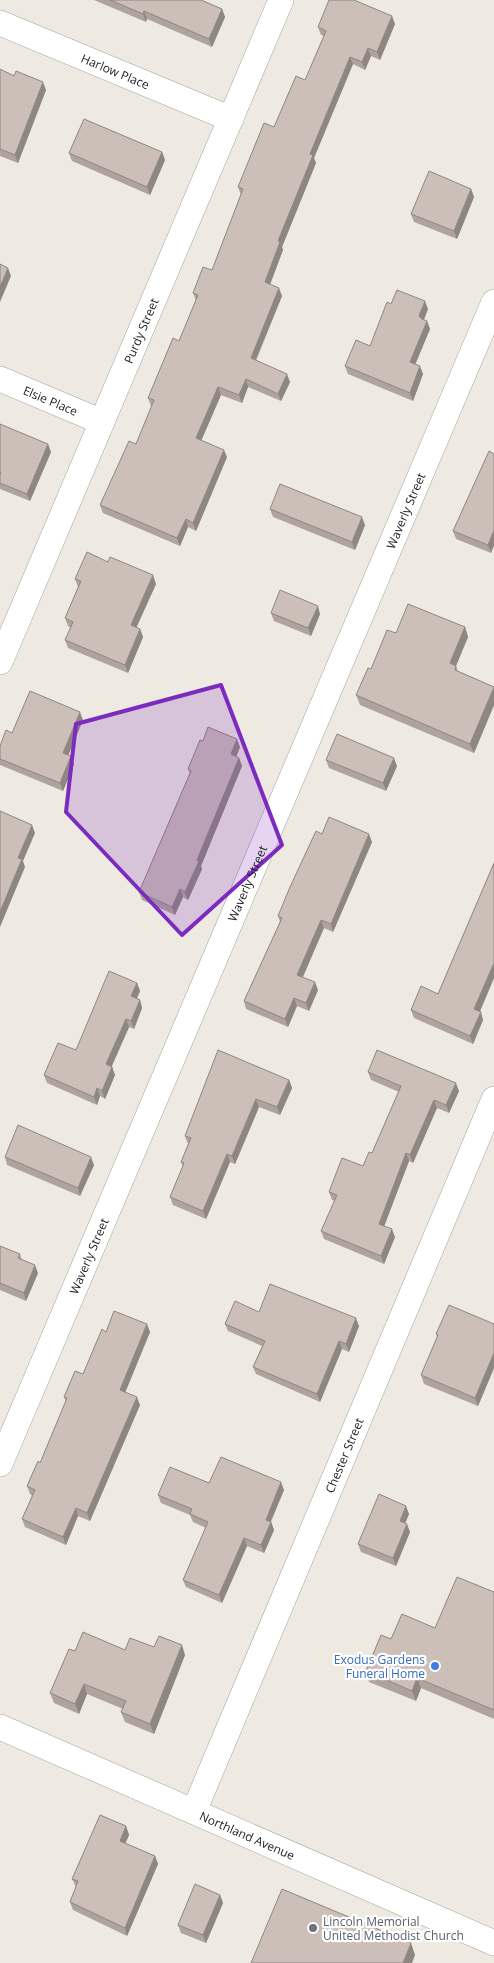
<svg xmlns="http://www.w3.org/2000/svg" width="494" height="1963" viewBox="0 0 494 1963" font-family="'Open Sans',sans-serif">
	<rect width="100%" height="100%" fill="#efeae1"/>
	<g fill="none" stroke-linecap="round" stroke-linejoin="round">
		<g stroke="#a3a3a3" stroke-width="26">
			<g id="minor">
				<path id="s1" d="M0 23 231 119"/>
				<path id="s2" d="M0 379 102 422"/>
				<path id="s3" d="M0 662 281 0"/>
				<path id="s4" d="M0 1464 494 302"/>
				<path id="s5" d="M0 1727 494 1943"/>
				<path id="s6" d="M194 1811 494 1099"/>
			</g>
		</g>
		<use href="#minor" stroke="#fff" stroke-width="25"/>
	</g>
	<g fill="#afa49d">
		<path d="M94 0H201L222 9 225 17 212 47 147 19 146 22Z"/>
		<path d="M395 24 380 60 371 56 365 70 353 64 314 158 316 163 282 247 283 250 270 284 282 296 256 361 290 382 281 401 248 387 242 403 221 395 201 440 227 457 196 531 188 527 180 546 103 513 100 505 136 444 152 406H151L148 398 179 341 196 301 193 293 212 270 241 195 238 187 274 127 305 80 324 36 321 35 318 27Z"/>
		<path d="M0 69 46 90 18 163 0 156Z"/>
		<path d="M162 152 165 160 150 195 72 161 69 153Z"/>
		<path d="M471 189 474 197 457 239 414 222 411 214Z"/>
		<path d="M391 304 428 309 424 320 427 321 430 329 415 364 423 374 413 401 348 374 345 366 370 346Z"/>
		<path d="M0 424 51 452 30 501 0 489Z"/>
		<path d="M494 454V545L491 553 456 539 453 531Z"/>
		<path d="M270 509 365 525 355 550 273 517Z"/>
		<path d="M75 579 156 584 136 627 140 629 143 637 128 673 68 648 65 640 71 628 68 626 65 618 78 587Z"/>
		<path d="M271 613 320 614 311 636 274 621Z"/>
		<path d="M465 627 468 637 456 666 458 671 494 687V705L474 753 360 705 356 695 396 633Z"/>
		<path d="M83 720 68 755 71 756 74 764 63 791 0 765V746L12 733Z"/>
		<path d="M203 741 240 747 236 757 239 758 242 766 201 866 202 869 188 900 183 897 175 915 142 900 139 892 190 774 188 769Z"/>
		<path d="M326 760 397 766 386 791 329 768Z"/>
		<path d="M322 834 372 842 333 932 324 928 303 977 318 990 309 1011 297 1006 288 1027 246 1009 244 1001 280 922 278 916Z"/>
		<path d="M494 863V978L480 1012 483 1020 473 1044 414 1018 411 1010 438 994Z"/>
		<path d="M137 983 140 991 137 999 140 1000 142 1008 134 1029 129 1027 112 1066 115 1075 105 1099 100 1096 97 1105 47 1083 44 1075 76 1050Z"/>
		<path d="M368 1072 459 1091 449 1113 437 1108 413 1163 409 1161 384 1226 395 1237 384 1264 324 1239 321 1231 335 1201 332 1200 329 1192 363 1166 372 1153 399 1092 371 1080Z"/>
		<path d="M289 1080 292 1088 280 1115 259 1107 235 1164 230 1162 206 1219 173 1205 170 1197 183 1167 181 1162 188 1144 185 1136Z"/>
		<path d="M5 1157 94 1165 80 1196 7 1165Z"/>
		<path d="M0 1246 20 1254 22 1260 38 1273 26 1301 0 1290Z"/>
		<path d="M259 1312 359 1326 349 1352 342 1349 320 1402 256 1374 253 1367 262 1346 228 1331 225 1324Z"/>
		<path d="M494 1324V1368L478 1406 424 1384 421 1375 437 1337 436 1334Z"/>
		<path d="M106 1332H150L125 1392 140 1405 90 1521 78 1516 66 1545 25 1527 22 1519 32 1496 30 1494 27 1486 40 1463 66 1402 64 1397 83 1374Z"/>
		<path d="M209 1483 284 1490 271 1522 274 1530 264 1553 247 1546 222 1603 186 1587 183 1580 206 1528 193 1522 190 1515 161 1503 158 1495Z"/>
		<path d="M409 1514 405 1523 410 1532 396 1566 361 1552 358 1544Z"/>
		<path d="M494 1592V1719L421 1688 416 1701 369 1682 366 1671 391 1639 435 1628Z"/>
		<path d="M154 1647 185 1655 154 1734 125 1722 121 1712 123 1709 87 1694 79 1714 54 1703 50 1693 75 1651 125 1650Z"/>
		<path d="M126 1826 129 1835 125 1843 155 1856 158 1864 127 1936 73 1910 70 1902 76 1887 72 1879Z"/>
		<path d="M220 1895 223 1903 206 1943 181 1933 178 1925Z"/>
	</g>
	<g fill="#8e8680">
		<path d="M222 9 225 17 212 47 209 39Z"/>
		<path d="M144 11 147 19 146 22 143 14Z"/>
		<path d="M392 16 395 24 380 60 377 52Z"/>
		<path d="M368 48 371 56 365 70 362 62Z"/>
		<path d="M350 57 353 64 314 158 316 163 282 247 283 250 268 290 265 282 278 241 310 154Z"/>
		<path d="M43 82 46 90 18 163 15 155Z"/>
		<path d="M162 152 165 160 150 195 147 187Z"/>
		<path d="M471 189 474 197 457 239 454 231Z"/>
		<path d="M8 268 11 276 0 302V287Z"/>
		<path d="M279 288 282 296 253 366 251 358Z"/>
		<path d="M425 301 428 309 422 324 419 316Z"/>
		<path d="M427 321 430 329 413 370 410 362Z"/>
		<path d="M420 366 423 374 413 401 410 393Z"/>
		<path d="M287 374 290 382 281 401 278 394Z"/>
		<path d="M246 379 248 387 242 403 239 395Z"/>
		<path d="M218 387 221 395 199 446 196 438Z"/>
		<path d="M48 444 51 452 30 501 27 494Z"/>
		<path d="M224 450 227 457 196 531 193 523Z"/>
		<path d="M362 517 365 525 355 550 352 542Z"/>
		<path d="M186 519 188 527 180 546 177 538Z"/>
		<path d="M494 530V545L491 553 488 545Z"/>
		<path d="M153 575 156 584 134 633 131 625Z"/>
		<path d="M318 606 320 614 311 636 308 628Z"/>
		<path d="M465 627 468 637 453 673 450 663Z"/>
		<path d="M140 629 143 637 128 673 125 665Z"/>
		<path d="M494 688V705L474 753 470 744Z"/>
		<path d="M80 712 83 720 66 761 63 753Z"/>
		<path d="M237 739 240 747 234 762 231 754Z"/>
		<path d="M71 756 74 764 63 791 60 783Z"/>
		<path d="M239 758 242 766 201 866 202 869 188 900 185 892 197 860Z"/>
		<path d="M394 758 397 766 386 791 383 783Z"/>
		<path d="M32 825 35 833 23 861 25 867 0 927V912L18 858Z"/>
		<path d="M369 834 372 842 333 932 331 924Z"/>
		<path d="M180 889 183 897 175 915 172 907Z"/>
		<path d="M321 920 324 928 300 983 297 975Z"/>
		<path d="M494 963V978L477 1017 474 1009Z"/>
		<path d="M315 982 318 990 309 1011 306 1003Z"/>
		<path d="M137 983 140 991 134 1004 131 996Z"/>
		<path d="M294 998 297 1006 288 1027 285 1019Z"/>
		<path d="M140 1000 142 1008 134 1029 131 1021Z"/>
		<path d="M481 1012 483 1020 473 1044 470 1036Z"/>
		<path d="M126 1019 129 1027 109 1072 106 1064Z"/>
		<path d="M112 1067 115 1075 105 1099 102 1091Z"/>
		<path d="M289 1080 292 1088 280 1115 277 1107Z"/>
		<path d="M456 1083 459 1091 449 1113 446 1105Z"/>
		<path d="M97 1088 100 1096 97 1105 94 1097Z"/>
		<path d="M256 1099 259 1107 235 1164 232 1156Z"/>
		<path d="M434 1100 437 1108 413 1163 410 1155Z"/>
		<path d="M406 1153 409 1161 382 1232 379 1224Z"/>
		<path d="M227 1154 230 1162 206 1219 203 1211Z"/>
		<path d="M91 1157 94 1165 80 1196 78 1188Z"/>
		<path d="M392 1229 395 1237 384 1264 381 1256Z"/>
		<path d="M35 1265 38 1273 26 1301 24 1293Z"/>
		<path d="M356 1318 359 1326 349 1352 346 1344Z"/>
		<path d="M147 1324 150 1332 123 1398 120 1390Z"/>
		<path d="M339 1341 342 1349 320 1402 317 1394Z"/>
		<path d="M494 1353V1368L478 1406 475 1398Z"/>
		<path d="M137 1397 140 1405 90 1521 87 1513Z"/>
		<path d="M281 1482 284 1490 268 1527 266 1520Z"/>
		<path d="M406 1506 409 1514 403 1529 400 1521Z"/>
		<path d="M76 1508 78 1516 66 1545 63 1537Z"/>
		<path d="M271 1522 274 1530 264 1553 261 1545Z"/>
		<path d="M407 1524 410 1532 396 1566 393 1558Z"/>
		<path d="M244 1538 247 1546 222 1603 219 1595Z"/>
		<path d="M182 1645 185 1655 154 1734 150 1724Z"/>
		<path d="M417 1678 421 1688 416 1701 412 1691Z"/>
		<path d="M84 1684 87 1694 79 1714 75 1704Z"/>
		<path d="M126 1826 129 1835 123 1849 120 1841Z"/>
		<path d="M155 1856 158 1864 127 1936 125 1928Z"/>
		<path d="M220 1895 223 1903 206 1943 203 1935Z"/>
		<path d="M411 1943 415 1955 412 1963H403Z"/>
	</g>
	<g fill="#cbbfb7" stroke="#8e8680">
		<path d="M110 0H201L222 9 209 39 144 11 143 14Z"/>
		<path d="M329 0H354L392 16 377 52 368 48 362 62 350 57 310 154 313 155 278 241 280 242 265 282 279 288 251 358 287 374 278 394 246 379 239 395 218 387 196 438 224 450 193 523 186 519 177 538 100 505 129 441 136 444 154 400 148 398 173 338 179 341 198 295 193 293 203 267 212 270 243 189 238 187 264 123 274 127 296 76 305 80 326 31 318 27Z"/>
		<path d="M0 69 14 76 16 71 43 82 15 155 0 149Z"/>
		<path d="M84 119 162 152 147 187 69 153Z"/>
		<path d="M429 171 471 189 454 231 411 214Z"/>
		<path d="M0 264 8 268 0 287Z"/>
		<path d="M397 290 425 301 419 316 422 319 427 321 410 362 420 366 410 393 345 366 356 340 370 346 387 302 391 304Z"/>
		<path d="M0 424 48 444 27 494 0 483V475L1 472H0Z"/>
		<path d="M489 451 494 454V530L488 545 453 531Z"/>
		<path d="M280 484 362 517 352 542 270 509Z"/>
		<path d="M87 552 108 562 110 557 153 575 131 625 140 629 125 665 65 640 73 622 65 618 81 581 75 579Z"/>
		<path d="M280 590 318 606 308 628 271 613Z"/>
		<path d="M408 604 465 627 450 663 456 666 455 670 494 687 470 744 356 695 368 668 371 669 387 630 396 633Z"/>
		<path d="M30 691 80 712 63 753 71 756 60 783 0 759V746L6 730 12 733Z"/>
		<path d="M208 727 237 739 231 754 239 758 197 860 199 861 185 892 180 889 172 907 139 892 191 771 188 769 200 740 203 741Z"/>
		<path d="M337 734 394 758 383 783 326 760Z"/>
		<path d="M0 811 32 825 18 858 22 859 0 912Z"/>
		<path d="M329 817 369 834 331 924 321 920 297 975 315 982 306 1003 294 998 285 1019 244 1001 282 918 278 916 290 887 316 831 322 834Z"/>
		<path d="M494 863V963L474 1009 481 1012 470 1036 411 1010 421 986 438 994Z"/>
		<path d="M109 971 137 983 131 996 140 1000 131 1021 126 1019 106 1064 112 1067 102 1091 97 1088 94 1097 44 1075 58 1043 76 1050Z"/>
		<path d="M218 1050 289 1080 277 1107 256 1099 232 1156 227 1154 203 1211 170 1197 184 1163 181 1162 191 1138 185 1136Z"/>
		<path d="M377 1050 456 1083 446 1105 434 1100 410 1155 406 1153 379 1224 392 1229 381 1256 321 1231 337 1195 329 1192 342 1158 363 1166 369 1152 372 1153 401 1086 368 1072Z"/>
		<path d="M18 1125 91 1157 78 1188 5 1157Z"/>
		<path d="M0 1246 20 1254 18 1258 35 1265 24 1293 0 1283Z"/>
		<path d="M270 1284 356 1318 346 1344 339 1341 317 1394 253 1367 265 1341 225 1324 235 1301 259 1312Z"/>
		<path d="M449 1305 494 1324V1353L475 1398 421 1375 438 1335 436 1334Z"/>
		<path d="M114 1311 147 1324 120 1390 137 1397 87 1513 76 1508 63 1537 22 1519 35 1490 27 1486 38 1461 40 1463 67 1398 64 1397 75 1371 83 1374 102 1329 106 1332Z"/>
		<path d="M221 1457 281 1482 266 1520 271 1522 261 1545 244 1538 219 1595 183 1580 208 1522 190 1514 192 1509 158 1495 170 1467 209 1483Z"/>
		<path d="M379 1494 406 1506 400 1521 407 1524 393 1558 358 1544Z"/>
		<path d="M457 1577 494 1592V1710L417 1678 412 1691 366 1671 381 1635 391 1639 402 1614 435 1628Z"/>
		<path d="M83 1632 125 1650 130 1638 154 1647 159 1636 182 1645 150 1724 121 1712 126 1701 84 1684 75 1704 50 1693 69 1649 75 1651Z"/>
		<path d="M100 1815 126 1826 120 1841 155 1856 125 1928 70 1902 78 1881 72 1879Z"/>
		<path d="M195 1884 220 1895 203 1935 178 1925Z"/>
		<path d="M282 1889 411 1943 403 1963H251Z"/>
	</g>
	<path fill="#7b2cbf" fill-opacity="0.2" stroke="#7b2cbf" stroke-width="4" stroke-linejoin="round" d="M221 685 282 845 182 935 66 812 76 724Z"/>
	<circle fill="#3f7fe0" stroke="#fff" stroke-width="2" cx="435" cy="1666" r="5"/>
	<circle fill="#6b7280" stroke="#fff" stroke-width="2" cx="313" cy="1928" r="5"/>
	<g text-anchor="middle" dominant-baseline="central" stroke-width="4.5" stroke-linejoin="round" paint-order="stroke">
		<g font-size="12" fill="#1c1c1c" stroke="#fff">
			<text stroke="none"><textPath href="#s1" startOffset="125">Harlow Place</textPath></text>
			<text stroke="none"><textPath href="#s3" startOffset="360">Purdy Street</textPath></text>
			<text stroke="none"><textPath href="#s2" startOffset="55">Elsie Place</textPath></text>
			<text stroke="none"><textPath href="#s4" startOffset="1036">Waverly Street</textPath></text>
			<text stroke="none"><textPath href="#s4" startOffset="631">Waverly Street</textPath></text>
			<text stroke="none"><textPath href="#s4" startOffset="226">Waverly Street</textPath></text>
			<text stroke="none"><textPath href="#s6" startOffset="386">Chester Street</textPath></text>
			<text stroke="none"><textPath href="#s5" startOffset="270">Northland Avenue</textPath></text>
		</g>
		<g font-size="12" fill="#366cbe" stroke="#fff" text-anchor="end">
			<text x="425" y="1659">Exodus Gardens<tspan x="425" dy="14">Funeral Home</tspan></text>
		</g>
		<g font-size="12" fill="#5b616d" stroke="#fff" text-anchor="start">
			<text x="323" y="1921">Lincoln Memorial<tspan x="323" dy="14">United Methodist Church</tspan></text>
		</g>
	</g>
</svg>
